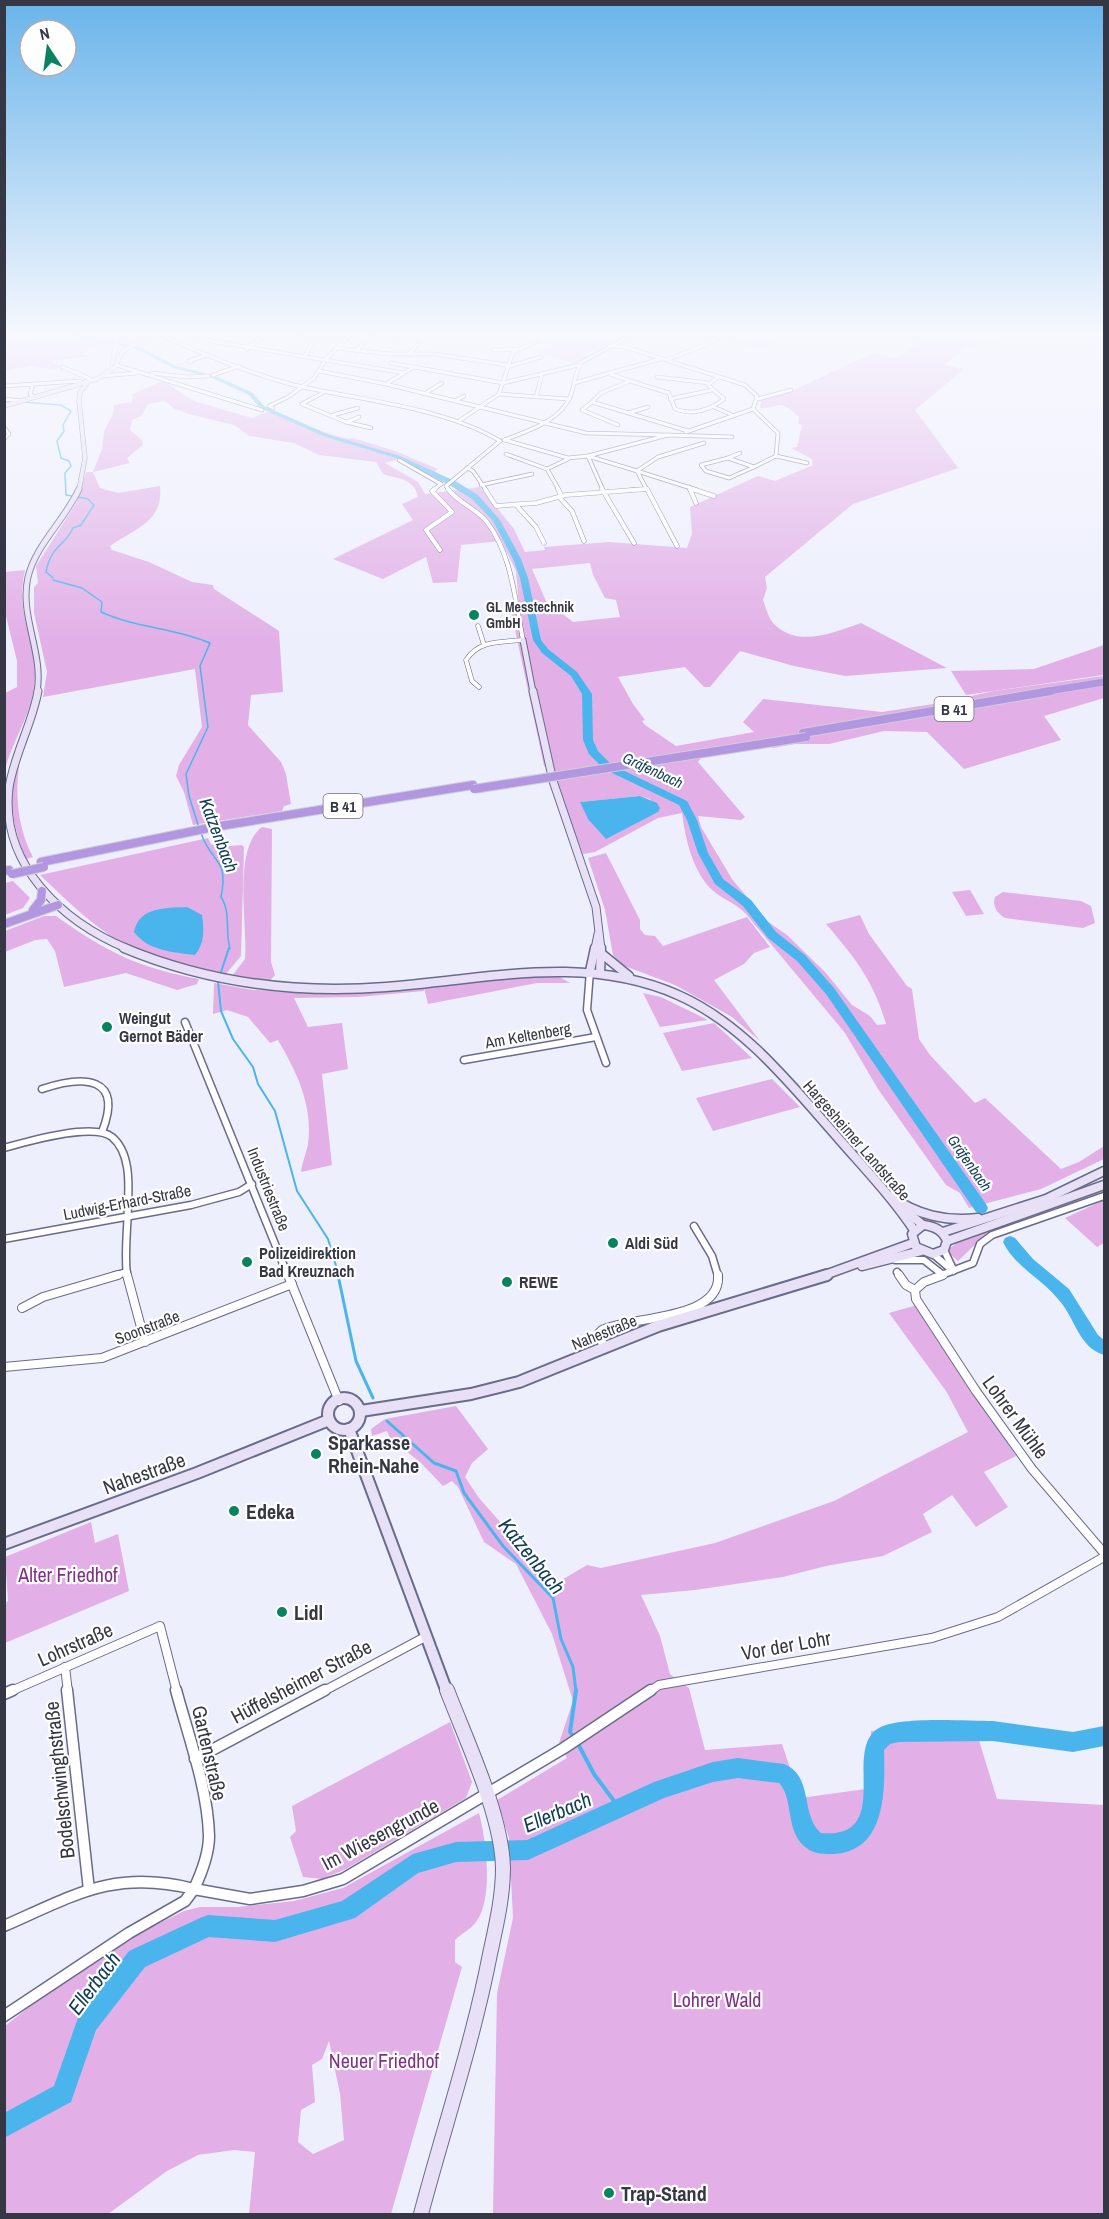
<svg xmlns="http://www.w3.org/2000/svg" width="1109" height="2219" viewBox="0 0 1109 2219" font-family="'Archivo Narrow',sans-serif">
	<rect width="100%" height="100%" fill="#edeffd"/>
	<g fill="#e2b0e7" fill-rule="evenodd">
		<path d="M4 331H77L89 336 102 332 101 336 113 340 112 345 104 343 81 354 90 356C77 360 66 357 53 362L60 367 55 370 31 366 5 371Z"/>
		<path d="M625 331H637L585 354 590 356 579 365 535 351 551 346 541 342 563 337 572 341 592 337 601 343Z"/>
		<path d="M709 331C725 330 768 326 779 341 762 357 724 338 705 332Z"/>
		<path d="M905 331H1012L994 346C974 342 959 350 945 365L964 369 915 410 958 468 853 504 765 577 767 588 763 600C766 608 769 620 775 625 799 648 835 632 861 623L947 668 845 676 794 666 740 651 710 687H704L685 667 618 677 633 704 645 720 642 721 645 725 676 746 754 732 743 722 763 699 882 712 940 703 994 691 1104 676V698L1044 716 1061 740 964 769 927 732 884 731 829 744H794L773 748 770 745 702 757 698 762 745 817 741 820 698 816 701 827 732 879 767 921 787 935 826 973 852 1005 870 1016 877 1025 886 1024C873 980 856 959 826 924L860 915 869 934 907 986 912 989 919 1039 930 1055 975 1103 985 1098 1061 1169 1079 1162 1104 1146V1159L1041 1189 969 1208 960 1193 946 1185 878 1089 845 1033 746 914C735 902 720 899 709 887 692 868 685 837 682 813L658 818 595 852 583 854 568 817 554 767 544 766 510 606 519 605 516 571 501 541 461 545 457 582 433 583 426 557 383 579 333 559 413 520 402 504 418 497C414 478 398 479 383 474L376 462 319 455 294 443 249 436 234 425 189 414 173 408 165 401 148 404 141 416 132 420 130 430 142 440 143 445 127 458 130 463 93 472 100 488 118 493 160 486C164 522 134 529 110 546L112 550 149 562 192 582 213 585 214 589 279 631 283 692 251 695 248 725 281 762 286 774 291 804 284 806 282 811 193 825 184 792 176 776 179 765 202 727 195 669 43 697 47 672 34 613V587L38 583 36 566 77 502 86 472H93L102 449 104 431 113 414 114 405 132 402 133 394 163 381 194 401 252 418 272 410C288 416 340 442 353 438L395 451 438 469 431 475 399 459 385 463 418 482 425 494 480 487 514 529 525 552 545 550 544 547 609 542 687 548 692 534 690 507 758 476 775 481 813 465 812 459 791 448 797 447 802 425 798 424 799 417C778 397 781 409 760 408L761 400 792 391 872 353 899 358 927 334ZM590 563 593 575 605 598 616 600 620 617 573 622 546 601 532 569ZM640 796 650 799 658 812 641 820 581 802Z"/>
		<path d="M25 570C14 618 40 644 34 686 31 715 12 742 5 770V693L17 687V661L5 612V572Z"/>
		<path d="M1104 645V675L966 695 951 671 1034 669Z"/>
		<path d="M16 765 19 766C15 796 18 829 33 857L26 859C13 828 8 798 16 765Z"/>
		<path d="M262 827 272 829 271 962 275 975 269 982 232 976 245 959C248 926 232 849 262 827Z"/>
		<path d="M208 838 211 844 218 847 242 845 244 847 241 956 225 975C201 969 176 965 153 957 109 943 73 906 40 875Z"/>
		<path d="M606 853 640 920V929L645 935 655 936 663 946 747 917 770 947 754 953 744 964 714 980 760 1041 732 1017 693 995 675 985 622 965 613 955 605 910 588 858Z"/>
		<path d="M13 881 30 898 23 908 5 915V883Z"/>
		<path d="M970 890 984 914 966 916 952 892Z"/>
		<path d="M1003 892 1081 901 1091 906 1095 923 1083 928 1005 918C997 913 992 906 995 897Z"/>
		<path d="M44 916H56C106 952 139 968 199 979L197 984 177 990 126 973 64 987 55 951 47 939 35 940 5 952V931Z"/>
		<path d="M558 976 570 983H537L428 1004 424 988V991L358 997 294 998 308 1027 342 1023 348 1069 322 1074 332 1165 301 1172C302 1163 306 1154 308 1144 313 1105 297 1073 278 1040L270 1043 248 1017 227 1010 213 1014 214 983 253 990 355 994 502 977Z"/>
		<path d="M643 993 661 997 708 1020 660 1027Z"/>
		<path d="M714 1023 752 1058 682 1071 663 1033Z"/>
		<path d="M772 1079 800 1107 713 1131 696 1098Z"/>
		<path d="M1104 1188V1192L984 1236 958 1261 950 1254 949 1249 957 1243Z"/>
		<path d="M1104 1200V1243L1097 1247 1065 1218Z"/>
		<path d="M917 1305 1016 1456 984 1472 1008 1507 976 1527 952 1495 923 1514 932 1532 883 1556 826 1566 783 1577 695 1590 641 1595 660 1636 670 1674 689 1688 705 1750 782 1744 800 1798 873 1788 871 1731 974 1724 997 1799 1104 1805V2214H493L497 1993 513 1918 509 1838 497 1800 567 1758 559 1743 573 1701 552 1634 516 1564 484 1542 458 1487 452 1481 443 1486 421 1463 390 1438 387 1431 372 1436 371 1429 385 1419 456 1406 488 1449 472 1463 465 1477 479 1498 555 1584 587 1565 601 1568 715 1543 834 1501 968 1432 946 1391 889 1313Z"/>
		<path d="M91 1522 95 1543 118 1534 129 1591 5 1643V1603L8 1601 5 1557Z"/>
		<path d="M450 1722 472 1782 466 1798 346 1869 322 1879 303 1877 290 1837 296 1831 292 1806Z"/>
		<path d="M479 1813C486 1839 494 1898 476 1922 471 1929 461 1934 455 1940V1962L462 1967 391 2214H249L255 2152 234 2150 198 2155 167 2171 108 2214H5V2026L96 1954 89 1968 104 1951 184 1911 200 1907H238L294 1901 343 1888ZM329 2041 340 2094 344 2140 313 2154 298 2142 301 2110 315 2102 312 2065 322 2059Z"/>
	</g>
	<g fill="#4ab5ec">
		<path d="M640 796 657 803 660 808 658 812 606 839 588 819 580 802Z"/>
		<path d="M187 907 202 915C204 929 205 943 195 955 173 952 148 951 134 932 139 907 165 908 187 907Z"/>
	</g>
	<g fill="none" stroke-linecap="round" stroke-linejoin="round">
		<g stroke="#4ab5ec" stroke-width="1.5">
			<path d="M591 331 594 333"/>
			<path d="M22 402 61 405 71 411 63 425 64 431 57 441 61 458 69 461 71 466 65 473 66 495 88 499 94 505 81 525 73 528C66 545 51 545 46 572L53 578"/>
			<path d="M53 580 82 588 102 602 101 612C136 628 175 628 210 643L200 666 208 727 186 774 189 796 199 828"/>
			<path d="M201 833C212 865 229 857 221 897 231 912 225 932 230 949"/>
		</g>
		<path stroke="#4ab5ec" stroke-width="2" d="M229 948 218 981 221 1011 233 1039 253 1067 258 1084 275 1111 297 1191 328 1239 339 1276"/>
		<g stroke="#4ab5ec" stroke-width="3">
			<path d="M338 1275 356 1361 373 1398"/>
			<path d="M387 1421 434 1463 456 1471 464 1493 503 1546 553 1598 561 1639 573 1667 576 1692"/>
		</g>
		<g stroke="#4ab5ec" stroke-width="4">
			<path d="M574 1737 570 1732 576 1690"/>
			<path d="M577 1742 594 1774 620 1809"/>
		</g>
		<g fill="#4ab5ec" fill-rule="evenodd">
			<path d="M64 331 140 347 177 366 216 376 253 393 264 406 327 434 400 456 457 482 478 495 500 520 521 559 528 578 541 640 548 649 577 672 592 694 593 740 598 751 612 765 687 801 697 820 708 853 723 879 751 900 776 932 805 955 834 988 986 1204 988 1208 986 1212 981 1214 976 1212 826 994 797 961 768 938 743 906 715 884 698 853 687 820 679 805 604 769 589 754 583 740 582 694 571 676 542 653 533 640 520 578 513 559 493 521 472 499 451 486 396 458 323 436 260 408 249 395 212 378 173 368 136 349 68 335Z"/>
			<path d="M1010 1236 1015 1238 1033 1259 1069 1289 1098 1335 1104 1340V1355C1078 1347 1075 1317 1058 1299 1041 1278 1015 1267 1003 1242L1005 1238Z"/>
			<path d="M993 1721 1073 1732 1104 1726V1746L1073 1752 993 1741 899 1742 890 1744 884 1750C885 1788 887 1851 834 1854 820 1854 811 1854 801 1843 786 1826 793 1797 779 1783L738 1778 713 1782 664 1798 528 1860 456 1862 418 1873 355 1918 275 1942 209 1937 145 1967 96 2030 71 2102 4 2138V2113L54 2086 79 2015 129 1951 200 1918 208 1915 275 1920 342 1901 413 1854 456 1842 527 1840 654 1782 713 1762 738 1758 784 1764C814 1776 800 1815 821 1833 827 1833 834 1834 840 1832 885 1821 845 1747 879 1728 900 1716 966 1721 993 1721Z"/>
		</g>
		<g stroke="#696c89" stroke-width="4.5">
			<g id="street-far4">
				<path d="M207 331 198 339 404 373"/>
				<path d="M282 331 331 337"/>
				<path d="M157 333C200 353 248 373 294 385 358 400 444 407 500 441"/>
				<path d="M609 346 625 347 745 385 757 396 753 409"/>
				<path d="M336 348 389 354H434L507 365"/>
				<path d="M247 349 269 331"/>
				<path d="M493 350 518 349"/>
				<path d="M356 351 372 333 402 336"/>
				<path d="M409 354 418 344"/>
				<path d="M304 357 312 344 323 336"/>
				<path d="M666 360 718 340 712 338"/>
				<path d="M191 362 189 361 207 355"/>
				<path d="M391 363 413 367"/>
				<path d="M116 365 262 410"/>
				<path d="M62 367 93 380"/>
				<path d="M507 367 541 357"/>
				<path d="M319 371 386 384 586 433 668 435"/>
				<path d="M152 373 186 377 208 376"/>
				<path d="M610 374 630 381 601 393 592 402 688 431"/>
				<path d="M213 375 239 366"/>
				<path d="M102 376 137 373"/>
				<path d="M657 377 709 383"/>
				<path d="M630 381 669 393 675 409C692 416 710 410 724 399L708 385 718 377"/>
				<path d="M574 383 660 359"/>
				<path d="M33 384 30 394 35 397"/>
				<path d="M386 384 414 367 503 383 579 365"/>
				<path d="M4 386 80 381"/>
				<path d="M324 392 302 404 346 422 371 428"/>
				<path d="M424 394 442 383"/>
				<path d="M499 394 569 399"/>
				<path d="M536 397 542 374"/>
				<path d="M4 399 21 401"/>
				<path d="M670 399 712 390"/>
				<path d="M758 399 791 390"/>
				<path d="M455 401 464 396"/>
				<path d="M592 402 582 410 618 425"/>
				<path d="M714 407 732 415"/>
				<path d="M273 408 269 406 288 397 314 378 326 359 354 331"/>
				<path d="M753 409 778 433 776 456"/>
				<path d="M628 413 648 407"/>
				<path d="M333 415 358 408"/>
				<path d="M459 421 499 394 513 352 538 341"/>
				<path d="M347 422 359 417"/>
				<path d="M4 427 9 434 4 439"/>
				<path d="M686 432 753 409"/>
				<path d="M504 440C526 432 560 421 570 397 575 386 574 373 582 362L639 331"/>
				<path d="M505 440 568 458 588 456 668 435 732 437"/>
				<path d="M506 454 547 469 559 490"/>
				<path d="M588 456 637 471 647 490"/>
				<path d="M588 456 603 490"/>
				<path d="M728 458 740 453"/>
				<path d="M728 458 754 467 729 478 706 471 701 465Z"/>
				<path d="M399 460 441 484"/>
				<path d="M754 467 776 456 807 463"/>
				<path d="M467 468 473 471 486 490"/>
				<path d="M547 469 568 459"/>
				<path d="M637 471 697 490"/>
				<path d="M637 471 658 457 704 443"/>
				<path d="M481 485 532 474"/>
				<path d="M689 487 690 490"/>
				<path d="M433 490 441 484"/>
				<path d="M449 490 446 486 500 441"/>
				<path d="M629 490 647 489"/>
			</g>
		</g>
		<g stroke="#696c89" stroke-width="5">
			<g id="street-far3">
				<path d="M435 489 432 491 452 512 426 530 440 550"/>
				<path d="M448 489C458 503 476 508 487 522 512 555 515 600 523 640 501 642 479 640 466 660L472 681 479 687"/>
				<path d="M485 489 496 506 536 503 566 495 647 489"/>
				<path d="M558 489 561 495 559 497"/>
				<path d="M602 489 634 543"/>
				<path d="M647 489 677 546"/>
				<path d="M690 489 696 503"/>
				<path d="M692 489 714 496"/>
				<path d="M559 497 572 511 584 541"/>
				<path d="M516 505 536 527 544 543"/>
				<path d="M478 626 484 645"/>
			</g>
		</g>
		<g stroke="#696c89" stroke-width="9">
			<g id="street-far2">
				<path d="M590 971 587 1010 606 1063"/>
				<path d="M185 1022 288 1276"/>
				<path d="M464 1060 596 1037"/>
				<path d="M42 1089C84 1075 124 1076 102 1132"/>
				<path d="M4 1148C26 1142 93 1122 112 1137 130 1152 129 1182 128 1202 128 1227 124 1252 127 1276"/>
				<path d="M694 1226 712 1256 718 1276"/>
				<path d="M4 1239 191 1205 239 1192 252 1184"/>
				<path d="M944 1250 952 1267"/>
				<path d="M933 1254 953 1271"/>
				<path d="M895 1260H924L943 1275"/>
				<path d="M897 1272 900 1276"/>
				<path d="M113 1276 127 1272"/>
				<path d="M939 1276 973 1263 980 1244 992 1235 1104 1196"/>
			</g>
		</g>
		<g stroke="#696c89" stroke-width="10">
			<g id="street-far1">
				<path d="M127 1275 145 1342"/>
				<path d="M288 1275 339 1401"/>
				<path d="M899 1275 906 1285 915 1290"/>
				<path d="M943 1275 924 1282 915 1290 916 1299 976 1391 1032 1469 1104 1553"/>
				<path d="M22 1308 43 1297 118 1275"/>
				<path d="M604 1348 599 1333 602 1330C629 1316 722 1321 718 1275"/>
				<path d="M4 1367 102 1358 292 1284"/>
				<path d="M65 1667 68 1692"/>
				<path d="M9 1692 160 1626 177 1692"/>
				<path d="M322 1692 425 1637"/>
				<path d="M649 1692 659 1685 932 1638 998 1617 1104 1557"/>
			</g>
		</g>
		<g stroke="#696c89" stroke-width="13">
			<g id="street">
				<path d="M67 1690 89 1890"/>
				<path d="M4 1694 13 1690"/>
				<path d="M195 1759 325 1690"/>
				<path d="M4 1926C75 1895 114 1869 194 1889 202 1872 209 1854 209 1836 208 1789 188 1735 176 1690"/>
				<path d="M4 2016 129 1933 185 1901 194 1889 250 1899 303 1891 343 1879 564 1748 651 1690"/>
			</g>
		</g>
		<g stroke="#696c89" stroke-width="5">
			<g id="secondary-far5">
				<path d="M112 363 119 331"/>
				<path d="M4 406 97 379 115 367 122 352 152 334"/>
				<path d="M79 490 85 458 79 401 80 392 86 385"/>
			</g>
		</g>
		<g stroke="#696c89" stroke-width="7">
			<g id="secondary-far4">
				<path d="M523 640 533 692"/>
				<path d="M37 692C44 653 19 616 28 577 36 544 65 520 79 489"/>
			</g>
		</g>
		<g stroke="#696c89" stroke-width="9">
			<g id="secondary-far3">
				<path d="M38 691C32 725 14 754 9 788 0 865 63 922 128 949"/>
				<path d="M533 691 553 781 596 907 601 949"/>
				<path d="M595 949 598 934"/>
			</g>
		</g>
		<g stroke="#696c89" stroke-width="11">
			<g id="secondary-far2">
				<path d="M124 948C208 983 296 994 386 987 484 980 583 953 678 995 744 1024 792 1086 839 1139 865 1169 892 1197 914 1230"/>
				<path d="M602 954 629 976"/>
				<path d="M590 971 595 948"/>
				<path d="M600 973 601 948"/>
				<path d="M891 1196C916 1215 947 1222 978 1218"/>
				<path d="M902 1208 923 1225"/>
				<path d="M923 1225C934 1226 943 1230 947 1241L944 1250 933 1254 916 1247 912 1234Z"/>
				<path d="M943 1232 1046 1199 1104 1171"/>
				<path d="M947 1241 1104 1185"/>
				<path d="M862 1266 921 1251"/>
				<path d="M822 1276 913 1243"/>
			</g>
		</g>
		<g stroke="#696c89" stroke-width="14">
			<g id="secondary-far1">
				<circle cx="344" cy="1414" r="16"/>
				<path d="M361 1411 471 1394 519 1382 658 1326 827 1275"/>
				<path d="M349 1429 447 1692"/>
				<path d="M4 1544 197 1473 329 1420"/>
			</g>
		</g>
		<g stroke="#696c89" stroke-width="16">
			<path id="secondary" d="M421 2214C444 2127 473 2042 490 1954 496 1926 503 1897 503 1868 502 1815 466 1740 447 1690"/>
		</g>
		<g stroke="#cfcfd2" stroke-width="8">
			<path id="highway-far1" d="M1042 692 1104 682"/>
		</g>
		<g stroke="#cfcfd2" stroke-width="10">
			<g id="highway">
				<path d="M803 733 1051 691"/>
				<path d="M41 862 214 827 473 785"/>
				<path d="M4 871 9 870"/>
				<path d="M33 910 41 900 42 891"/>
				<path d="M4 924 58 905"/>
			</g>
		</g>
		<use href="#street-far4" stroke="#fff" stroke-width="3"/>
		<use href="#street-far3" stroke="#fff" stroke-width="4"/>
		<use href="#street-far2" stroke="#fff" stroke-width="6"/>
		<use href="#street-far1" stroke="#fff" stroke-width="8"/>
		<use href="#street" stroke="#fff" stroke-width="10"/>
		<use href="#secondary-far5" stroke="#e8e0f6" stroke-width="4"/>
		<use href="#secondary-far4" stroke="#e8e0f6" stroke-width="5"/>
		<use href="#secondary-far3" stroke="#e8e0f6" stroke-width="7"/>
		<use href="#secondary-far2" stroke="#e8e0f6" stroke-width="8"/>
		<use href="#secondary-far1" stroke="#e8e0f6" stroke-width="10"/>
		<use href="#secondary" stroke="#e8e0f6" stroke-width="14"/>
		<use href="#highway-far1" stroke="#b396e1" stroke-width="7"/>
		<use href="#highway" stroke="#b396e1" stroke-width="8"/>
		<g stroke="#cfcfd2" stroke-width="10" stroke-linecap="butt">
			<g id="highway-bridge">
				<path d="M474 789 806 737"/>
				<path d="M12 874 44 867"/>
			</g>
		</g>
		<use href="#highway-bridge" stroke="#b396e1" stroke-width="8"/>
	</g>
	<linearGradient id="sky" x2="0" y2="1"><stop stop-color="#69b4ea"/><stop offset="0.52" stop-color="#f7f8fe"/><stop offset="1" stop-color="#f7f8fe" stop-opacity="0"/></linearGradient>
	<rect width="1109" height="641" fill="url(#sky)"/>
	<g fill="#078363" stroke="#fefefe" stroke-width="2">
		<circle cx="474" cy="615" r="6"/>
		<circle cx="107" cy="1027" r="6"/>
		<circle cx="613" cy="1243" r="6"/>
		<circle cx="247" cy="1262" r="6"/>
		<circle cx="507" cy="1282" r="6"/>
		<circle cx="316" cy="1454" r="6"/>
		<circle cx="234" cy="1511" r="6"/>
		<circle cx="282" cy="1612" r="6"/>
		<circle cx="609" cy="2193" r="6"/>
	</g>
	<g text-anchor="middle" dominant-baseline="central" stroke-width="4.5" stroke-linejoin="round" paint-order="stroke">
		<g font-size="14" font-weight="bold" fill="#353744" stroke="#fefefe" text-anchor="start">
			<text x="486" y="607">GL Messtechnik<tspan x="486" dy="16">GmbH</tspan></text>
		</g>
		<g fill="#fefefe" stroke="#71737c" stroke-width="1.5">
			<rect x="934.5" y="697" width="39" height="24" rx="4.5"/>
			<rect x="323.5" y="794" width="39" height="24" rx="4.5"/>
		</g>
		<g font-size="15" font-weight="bold" fill="#353744">
			<text x="954" y="709">B 41</text>
			<text x="343" y="806">B 41</text>
		</g>
		<g font-size="15" font-style="italic" fill="#113e55" stroke="#fefefe">
			<text transform="translate(653 770) rotate(25)">Gräfenbach</text>
			<text transform="translate(970 1163) rotate(55)">Gräfenbach</text>
		</g>
		<g font-size="16" font-weight="bold" fill="#353744" stroke="#fefefe" text-anchor="start">
			<text x="119" y="1018">Weingut<tspan x="119" dy="18">Gernot Bäder</tspan></text>
			<text x="625" y="1243">Aldi Süd</text>
			<text x="259" y="1253">Polizeidirektion<tspan x="259" dy="18">Bad Kreuznach</tspan></text>
			<text x="519" y="1282">REWE</text>
		</g>
		<g font-size="16" fill="#353744" stroke="#fefefe">
			<text transform="translate(528 1035) rotate(-10)">Am Keltenberg</text>
			<text transform="translate(857 1140) rotate(49)">Hargesheimer Landstraße</text>
			<text transform="translate(269 1189) rotate(68)">Industriestraße</text>
			<text transform="translate(127 1202) rotate(-11)">Ludwig-Erhard-Straße</text>
			<text transform="translate(147 1327) rotate(-21)">Soonstraße</text>
			<text transform="translate(604 1332) rotate(-22)">Nahestraße</text>
		</g>
		<g font-size="18" font-style="italic" fill="#113e55" stroke="#fefefe">
			<text transform="translate(219 835) rotate(69)">Katzenbach</text>
		</g>
		<g font-size="20" fill="#353744" stroke="#fefefe">
			<text transform="translate(1016 1417) rotate(54)">Lohrer Mühle</text>
			<text transform="translate(144 1473) rotate(-20)">Nahestraße</text>
			<text transform="translate(75 1644) rotate(-24)">Lohrstraße</text>
			<text transform="translate(786 1645) rotate(-10)">Vor der Lohr</text>
			<text transform="translate(301 1681) rotate(-28)">Hüffelsheimer Straße</text>
			<text transform="translate(210 1753) rotate(77)">Gartenstraße</text>
			<text transform="translate(59 1780) rotate(-96)">Bodelschwinghstraße</text>
			<text transform="translate(380 1834) rotate(-28)">Im Wiesengrunde</text>
		</g>
		<g font-size="20" font-weight="bold" fill="#353744" stroke="#fefefe" text-anchor="start">
			<text x="328" y="1442">Sparkasse<tspan x="328" dy="23">Rhein-Nahe</tspan></text>
			<text x="246" y="1511">Edeka</text>
			<text x="294" y="1612">Lidl</text>
			<text x="621" y="2193">Trap-Stand</text>
		</g>
		<g font-size="20" fill="#7f3188" stroke="#fefefe">
			<text x="68" y="1574">Alter Friedhof</text>
			<text x="717" y="1999">Lohrer Wald</text>
			<text x="384" y="2060">Neuer Friedhof</text>
		</g>
		<g font-size="21" font-style="italic" fill="#113e55" stroke="#fefefe">
			<text transform="translate(532 1556) rotate(51)">Katzenbach</text>
			<text transform="translate(557 1812) rotate(-23)">Ellerbach</text>
			<text transform="translate(94 1983) rotate(-53)">Ellerbach</text>
		</g>
	</g>
	<rect width="1109" height="2219" fill="none" stroke="#353744" stroke-width="12"/>
	<g transform="translate(48 48) rotate(347)"><circle r="28" fill="#fefefe" stroke="#aeaeb4" stroke-width="1.5"/>
	<path d="M0-4.5L10 22L0 15L-10 22Z" fill="#078363"/>
	<text y="-9" font-size="16" font-weight="bold" text-anchor="middle" fill="#353744">N</text>
	</g>
</svg>
